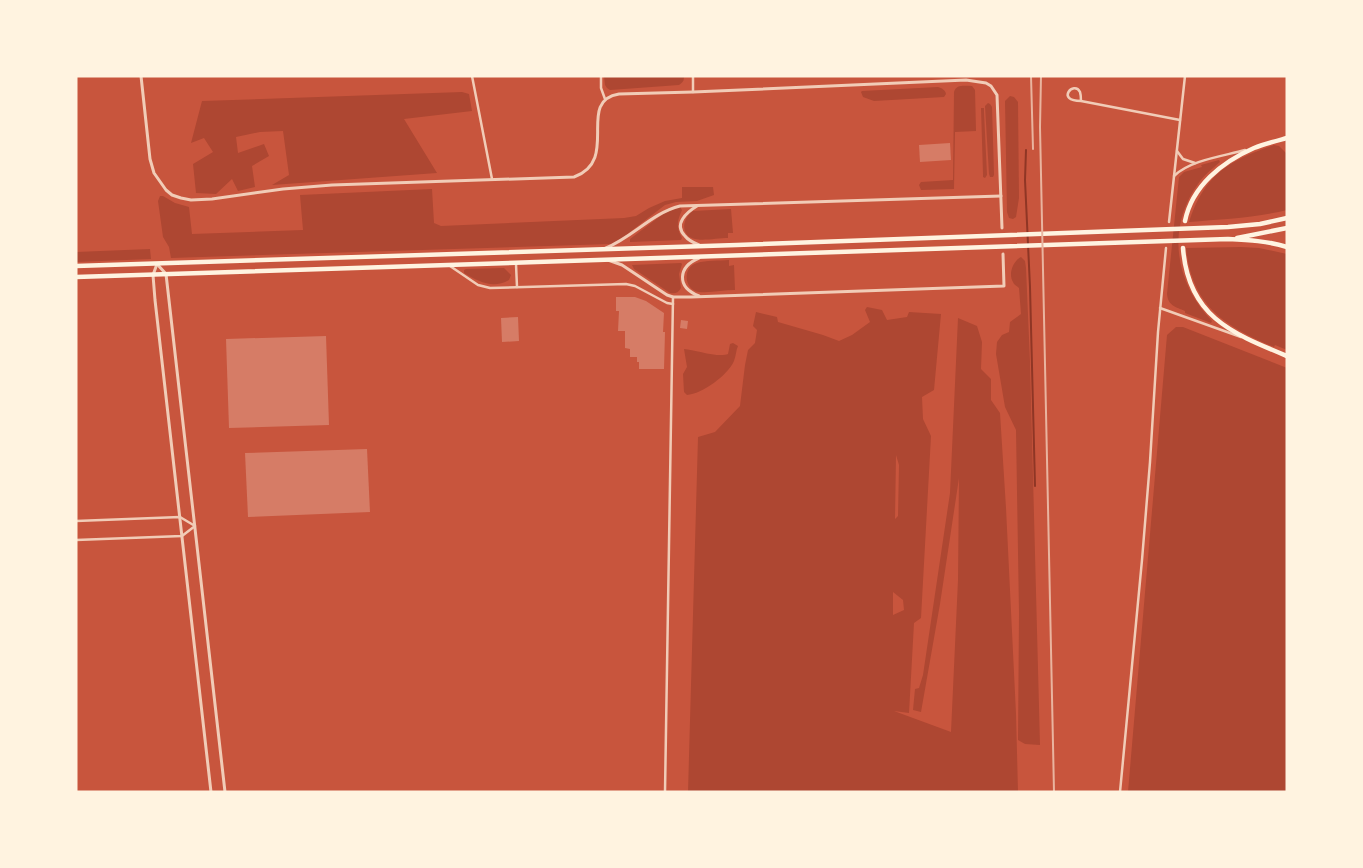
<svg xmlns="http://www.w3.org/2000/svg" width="1363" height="868" viewBox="0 0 1363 868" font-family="'DM Sans',sans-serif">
	<rect width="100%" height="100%" fill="#c8553d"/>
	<g fill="#ae4732" fill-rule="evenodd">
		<path d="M604 76H684C684 81 683 82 679 85L610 90 607 88 605 85Z"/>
		<path d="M972 86 975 90 976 131 955 132 954 189 921 190 919 185 921 182 953 180 954 92C956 84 965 86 972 86Z"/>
		<path d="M938 87C942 88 945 90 946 94L944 97 874 101 863 97 861 92 862 91Z"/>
		<path d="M462 92 469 94 472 111 404 119 437 173 272 185 289 175 283 131 260 132 236 137 238 153 264 144 269 156 252 166 255 187 238 191 232 179 216 194 196 193 193 164 213 152 204 138 191 143 202 101Z"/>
		<path d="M1010 96 1014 97 1018 102 1019 198 1016 217 1013 219 1009 218 1007 212 1005 101Z"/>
		<path d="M988 103 990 104 992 107 994 175 993 177H990L989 174 985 106Z"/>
		<path d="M981 108H984V112L987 175 985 178 983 177V174Z"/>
		<path d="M1274 145 1279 146 1287 154V210C1254 218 1222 219 1189 222 1204 175 1229 160 1274 145Z"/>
		<path d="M1219 160 1220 162C1212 169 1204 175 1198 184 1166 228 1175 283 1212 321L1211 323 1185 313V311C1176 307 1168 306 1167 294L1179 177 1184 172 1202 167 1201 165Z"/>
		<path d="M682 187H713L714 195 697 201 676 202 665 205 621 239 611 244 171 258 169 247 163 237 158 201 160 196H163L175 203 189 207 192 234 303 230 300 195 432 189 434 223 441 226 624 218 636 216 649 208 665 201 682 198Z"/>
		<path d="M680 207 682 210C677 221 676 227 682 238L681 240 630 242V239L663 214 668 211Z"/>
		<path d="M731 209 733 233H728V238C719 238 703 241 695 239 680 236 682 218 693 211Z"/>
		<path d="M1241 247 1259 248 1287 254V350L1275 345 1274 347C1224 326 1192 306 1186 248Z"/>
		<path d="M150 249 151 259 76 262V252Z"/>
		<path d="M1021 257 1025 261 1026 268 1030 362 1040 745 1025 744 1018 740 1019 613 1016 430 1005 407 996 354 997 342 1002 335 1009 332 1010 322 1021 314 1019 288C1017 286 1014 285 1013 282 1008 274 1013 261 1021 257Z"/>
		<path d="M729 260V266L734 265 735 290C724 290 711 293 699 292 684 290 682 267 697 263 706 260 719 261 729 260Z"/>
		<path d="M681 263 682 264 679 274 681 288C678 293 675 294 670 293L634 269 632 265Z"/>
		<path d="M504 268 511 275 509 280C493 289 479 282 464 273V270L466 269Z"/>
		<path d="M867 307 882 310 887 320 907 317 909 312 941 314 934 390 922 397 923 419 931 436 921 618 914 623 909 713 894 711 951 732 958 580 959 478 940 604 921 712 913 710 915 689 919 688 923 675 950 493 958 318 977 326 982 342 981 369 991 379V400L1000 413 1006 508 1016 714 1018 792H688L698 437 715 432 740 406 745 365 748 350 755 343 757 330 753 326 756 312 777 317 778 322 823 335 839 341 852 335 870 322 865 310ZM896 455 899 465 898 516 895 519ZM893 592 903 600 904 610 893 615Z"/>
		<path d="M1176 327H1183L1287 368V792H1128L1167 335Z"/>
		<path d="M733 343 738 346C736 350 736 356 734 361 728 375 702 394 687 395L684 392 683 374 687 367 684 349C695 350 719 358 728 354L730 344Z"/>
	</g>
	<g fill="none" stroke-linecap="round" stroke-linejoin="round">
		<path stroke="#8f3625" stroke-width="2" d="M1026 150 1025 180 1030 287 1035 486"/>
	</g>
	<g fill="#d67c66">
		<path d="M950 143 951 160 920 162 919 145Z"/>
		<path d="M616 297H635L646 301 664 313 663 332H665L664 369H639V362H637V357H630V349L625 348V331H618L619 311H616Z"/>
		<path d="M518 317 519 341 502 342 501 318Z"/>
		<path d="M681 320 688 321 687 329 680 328Z"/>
		<path d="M326 336 329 425 229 428 226 339Z"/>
		<path d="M367 449 370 512 248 517 245 453Z"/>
	</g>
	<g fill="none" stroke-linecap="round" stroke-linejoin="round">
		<g stroke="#f1ccb7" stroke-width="2.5">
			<path d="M472 76 492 179"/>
			<path d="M601 76V88L605 99"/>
			<path d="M693 92V76"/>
			<path d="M1081 101C1081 98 1081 95 1080 92 1074 80 1055 101 1081 101L1180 120"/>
			<path d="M1177 151 1183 159 1195 163"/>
			<path d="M1174 176C1190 160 1224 156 1245 150"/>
			<path d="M1169 222 1185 76"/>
			<path d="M516 264 517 287"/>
			<path d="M450 266 478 285 490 288 626 284 635 286 667 303 673 304"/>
			<path d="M1160 308 1241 337"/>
			<path d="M76 521 180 517 195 526 182 536 76 540"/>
			<path d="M665 792 673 297"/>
			<path d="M1120 792 1142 560 1150 462 1158 332 1166 248"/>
		</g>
		<g stroke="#f1ccb7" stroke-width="3">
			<path d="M141 76 150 159 154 173 166 190 172 195 181 198 191 200 212 199 283 189 332 185 574 177C621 160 575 101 619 94L693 92 966 80 986 83 991 86 997 95 1002 228"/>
			<path d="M697 206C687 212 673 224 685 236 688 240 694 243 699 245"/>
			<path d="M606 248C633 237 652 213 680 206L1001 196"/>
			<path d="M608 260 622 265 667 295 673 297H691L1004 286 1003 254"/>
			<path d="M157 264 166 274 225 792"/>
			<path d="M157 264 153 275 155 300 211 792"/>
			<path d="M699 296C676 287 678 267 699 258"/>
		</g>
		<g stroke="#fff3e0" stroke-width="4.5">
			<path d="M1185 221C1192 186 1222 162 1254 148 1264 144 1276 141 1287 138"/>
			<path d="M1237 238 1287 228"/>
			<path d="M1183 248C1188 316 1231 333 1287 356"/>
			<path d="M76 266 737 245 1228 227 1260 224 1287 218"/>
			<path d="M76 277C460 264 844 253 1228 239 1248 240 1268 241 1287 247"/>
		</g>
		<g stroke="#e9b49f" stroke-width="2">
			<path d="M1031 76 1033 149"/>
			<path d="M1041 76 1040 127 1054 792"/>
		</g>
	</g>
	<rect width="1363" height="868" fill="none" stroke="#fff3e0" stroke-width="155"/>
</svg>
